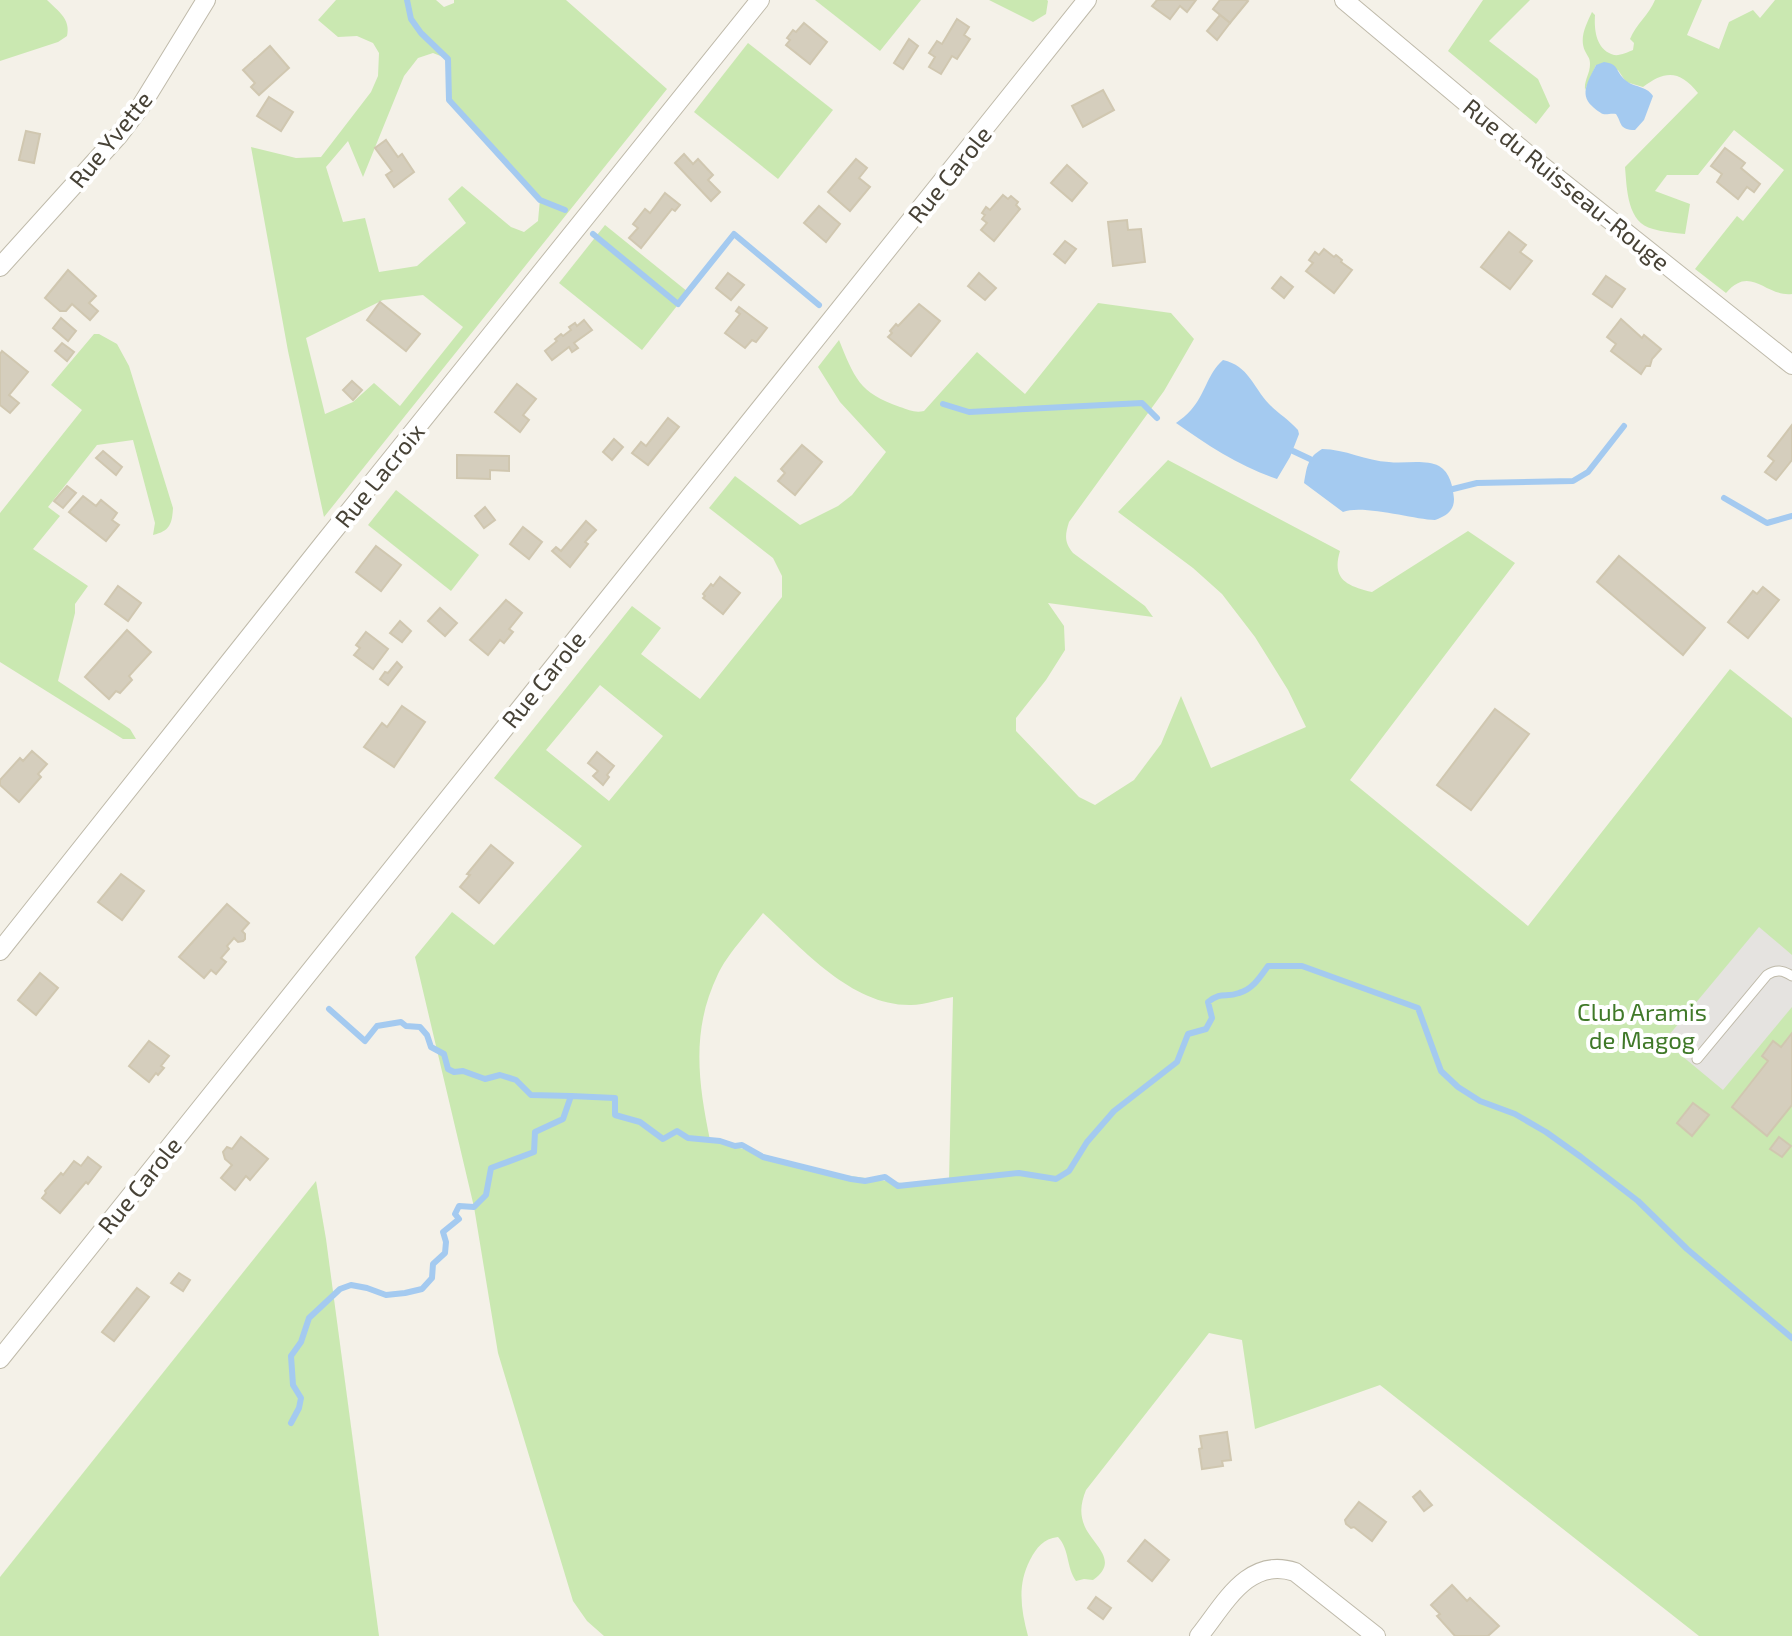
<svg xmlns="http://www.w3.org/2000/svg" width="1792" height="1636" viewBox="0 0 1792 1636" font-family="'Exo 2',sans-serif">
	<rect width="100%" height="100%" fill="#f4f1e8"/>
	<g fill="#cae8b1" fill-rule="evenodd">
		<path d="M0 0H47C58 11 71 19 67 36L58 42 0 61Z"/>
		<path d="M336 0H436L444 7 454 3V0H566L667 89 324 517 288 351 251 147 296 158 321 157 371 92 378 76 379 53 373 43 357 36 338 37 318 20ZM433 53 448 59 449 100 540 199 538 221 524 232 511 227 462 186 448 199 466 223 417 266 379 272 365 218 343 222 326 167 348 141 363 177 404 76 418 58ZM423 295 463 327 400 406 374 383 353 402 325 414 306 338 383 300Z"/>
		<path d="M815 0H921L880 51Z"/>
		<path d="M989 0H1047L1048 1 1046 14 1033 22Z"/>
		<path d="M1483 0H1530L1489 41 1538 79 1550 106 1536 124 1448 51Z"/>
		<path d="M1655 0H1702L1687 35 1719 49 1729 22 1753 10 1760 18 1775 0H1792V294C1765 297 1751 264 1726 293L1695 269 1737 216 1743 221 1784 170 1734 130 1698 175H1667L1655 191 1690 204 1685 234C1675 233 1663 232 1653 229 1627 223 1627 189 1625 167L1698 93C1680 70 1665 70 1643 87L1626 82 1618 70 1596 65 1585 90C1584 80 1590 74 1590 64 1590 58 1588 57 1585 51 1579 38 1586 25 1592 12L1595 15C1594 30 1596 50 1614 55 1620 56 1628 52 1633 50L1634 43 1630 39C1636 24 1649 15 1655 0Z"/>
		<path d="M748 43 833 110 778 179 694 112Z"/>
		<path d="M605 225 688 292 642 350 559 283Z"/>
		<path d="M1098 303 1171 313 1194 339 1164 391 1069 522C1065 535 1064 542 1073 553L1145 606 1153 617 1048 603 1064 626 1065 650 1046 680 1016 718V731L1079 797 1095 805 1134 780 1161 744 1181 696 1211 768 1306 727 1288 690 1255 637 1222 594 1193 568 1118 512 1168 460 1340 551C1331 580 1348 586 1372 592L1468 531 1515 563 1350 780 1528 926 1730 669 1792 718V1636H1699L1380 1385 1255 1429 1242 1340 1209 1333 1086 1490C1081 1503 1079 1513 1085 1527 1094 1546 1120 1561 1093 1580L1084 1579 1076 1581C1066 1567 1070 1550 1058 1537 1043 1539 1037 1547 1030 1560 1017 1585 1021 1610 1028 1636H604L587 1621 573 1601 498 1353 474 1207 415 957 452 912 494 945 582 846 494 778 632 606 661 628 641 654 700 699 782 597V576L773 558 709 508 735 476 800 525 838 506 852 495 886 452 840 402 818 367 839 340C854 377 859 393 900 407 909 410 915 413 924 411L977 352 1025 394ZM600 685 663 736 609 801 546 750ZM763 913C804 950 852 1006 911 1005 925 1005 940 999 953 997L949 1182 902 1183 836 1174 710 1140C698 1081 691 1030 718 974 727 955 749 931 763 913Z"/>
		<path d="M94 334H99L117 344 129 366 173 508C172 524 170 531 153 535L155 523 133 440 97 445 48 507 60 516 33 549 88 586 75 604V613L58 681 130 729 136 739H123L0 662V513L82 410 51 385Z"/>
		<path d="M396 490 479 555 451 591 368 525Z"/>
		<path d="M316 1181 326 1239 379 1636H0V1577Z"/>
	</g>
	<path fill="#e5e3e0" d="M1759 927 1792 955V1007L1723 1090 1664 1041Z"/>
	<g fill="#a4caf0">
		<path d="M1604 62C1619 64 1615 70 1624 79 1633 88 1646 85 1653 96L1644 120 1635 130C1619 130 1622 123 1616 114 1611 113 1607 115 1603 114 1600 113 1594 108 1592 106 1578 94 1590 78 1596 65Z"/>
		<path d="M1223 360C1249 366 1253 387 1269 404 1278 413 1289 420 1298 430L1299 434 1290 457 1277 479C1241 467 1207 445 1176 423 1181 419 1187 415 1191 410 1205 395 1207 374 1223 360Z"/>
		<path d="M1322 449C1345 449 1366 461 1389 462 1404 464 1425 459 1439 466 1450 472 1453 487 1454 499 1454 511 1446 516 1435 520 1412 519 1362 504 1343 512L1304 483C1307 467 1307 458 1322 449Z"/>
	</g>
	<g fill="none" stroke-linecap="round" stroke-linejoin="round">
		<g stroke="#a4caf0" stroke-width="6">
			<path d="M407 0 411 19 421 33 448 59 449 100 540 200 565 210"/>
			<path d="M593 234 678 304 734 234 819 305"/>
			<path d="M943 404 969 412 1142 403 1157 418"/>
			<path d="M1293 451 1310 459"/>
			<path d="M1453 489 1477 483 1573 481 1588 472 1624 426"/>
			<path d="M1724 498 1767 523 1792 516"/>
			<path d="M329 1009 365 1041 377 1026 401 1022 406 1026 420 1027 427 1035 431 1047 444 1054 448 1069 454 1072 463 1071 485 1079 500 1075 516 1080 531 1095 571 1096"/>
			<path d="M291 1423 299 1408 301 1398 293 1385 291 1356 301 1342 309 1318 340 1289 351 1285 367 1288 386 1295 405 1293 422 1289 432 1278 433 1264 445 1253 446 1242 443 1232 459 1219 455 1214 459 1206 474 1207 486 1195 491 1168 534 1152 535 1132 563 1119 571 1096 615 1098V1115L640 1122 663 1139 677 1131 688 1138 720 1141 735 1146 742 1145 763 1157 851 1179 865 1181 885 1177 898 1186 1019 1173 1056 1179 1069 1171 1087 1142 1114 1111 1177 1062 1188 1034 1206 1029 1212 1018 1208 1002C1222 991 1225 998 1239 993 1253 989 1260 977 1268 966H1302L1418 1008 1441 1071 1458 1087 1480 1101 1515 1114 1546 1132 1581 1157 1638 1201 1687 1249 1792 1338"/>
		</g>
	</g>
	<g fill="#d5cebd" stroke="#d0c7b0" stroke-width="2">
		<path d="M1157 0H1196L1187 12 1180 6 1170 19 1152 6Z"/>
		<path d="M1220 0H1246L1248 1 1230 23 1213 9Z"/>
		<path d="M1220 15 1230 23 1217 40 1207 31Z"/>
		<path d="M957 19 969 27 964 35 970 39 957 59 952 56 941 74 929 67 935 57 929 53 937 41 942 44Z"/>
		<path d="M804 23 827 42 810 64 786 45 790 40 787 38 793 30 796 32Z"/>
		<path d="M909 39 918 46 903 69 894 63Z"/>
		<path d="M270 46 289 68 259 95 251 87 255 83 243 70Z"/>
		<path d="M1103 90 1114 110 1083 127 1072 106Z"/>
		<path d="M269 97 293 112 281 131 257 116Z"/>
		<path d="M26 131 40 134 34 163 19 160Z"/>
		<path d="M386 140 398 157 402 154 414 172 394 187 386 175 392 171 375 148Z"/>
		<path d="M1725 148 1745 163 1741 168 1760 184 1754 192 1747 187 1738 199 1717 182 1722 174 1711 166Z"/>
		<path d="M684 154 693 164 698 159 713 175 708 180 720 192 711 201 675 163Z"/>
		<path d="M856 159 867 168 859 178 870 187 850 211 828 192Z"/>
		<path d="M1067 165 1087 183 1072 201 1051 183Z"/>
		<path d="M665 193 680 205 675 211 672 209 641 248 629 238 638 228 633 224 645 209 650 213Z"/>
		<path d="M1003 195 1008 199 1011 196 1018 202 1016 205 1020 209 994 241 981 230 987 223 982 219 985 215 982 213 986 207 990 210Z"/>
		<path d="M819 206 840 224 826 242 804 223Z"/>
		<path d="M1127 220 1128 230 1141 229 1145 262 1113 266 1108 222Z"/>
		<path d="M1509 232 1526 245 1520 252 1532 261 1510 289 1481 267Z"/>
		<path d="M1065 241 1076 249 1065 263 1054 254Z"/>
		<path d="M1324 249 1334 257 1336 255 1342 260 1341 262 1352 270 1334 293 1306 271 1313 263 1309 260 1315 252 1319 255Z"/>
		<path d="M68 270 96 296 89 303 98 311 90 320 72 304 66 311H60L45 298Z"/>
		<path d="M728 273 744 285 731 300 716 288Z"/>
		<path d="M979 273 996 288 985 300 968 286Z"/>
		<path d="M1606 276 1625 289 1612 307 1593 294Z"/>
		<path d="M1281 277 1293 287 1284 298 1272 288Z"/>
		<path d="M380 302 420 334 406 351 367 320Z"/>
		<path d="M919 304 940 321 911 356 888 337 892 333 890 331 896 324 898 326Z"/>
		<path d="M739 307 767 328 756 342 752 340 745 348 725 333 740 314 736 311Z"/>
		<path d="M61 318 76 331 68 341 53 328Z"/>
		<path d="M1621 319 1642 338 1644 335 1661 349 1652 359 1650 366H1646L1641 374 1611 351 1616 344 1607 337Z"/>
		<path d="M584 320 592 330 574 343 578 348 572 352 569 347 552 360 545 351 557 341 555 339 561 334 563 336 571 330 569 327 575 323 577 326Z"/>
		<path d="M62 343 74 352 67 361 55 351Z"/>
		<path d="M2 351 28 372 9 395 19 403 10 413 0 405V354Z"/>
		<path d="M352 381 362 390 353 400 343 390Z"/>
		<path d="M517 384 536 399 523 415 529 420 520 432 495 412Z"/>
		<path d="M668 418 679 427 648 465 632 453 641 442 646 446Z"/>
		<path d="M1792 425V460L1776 480 1765 472 1774 461 1768 456Z"/>
		<path d="M614 439 623 447 612 460 603 452Z"/>
		<path d="M802 445 822 462 795 495 778 481 785 473 781 469Z"/>
		<path d="M103 451 122 467 116 475 96 458Z"/>
		<path d="M457 455 509 456V471L490 470V479L457 478Z"/>
		<path d="M67 486 76 493 63 508 54 501Z"/>
		<path d="M83 496 96 506 101 500 117 513 112 520 119 525 106 541 69 512Z"/>
		<path d="M485 507 495 520 484 528 475 516Z"/>
		<path d="M586 521 596 530 585 542 588 544 570 567 552 551 556 547 561 551Z"/>
		<path d="M523 527 542 542 529 559 510 544Z"/>
		<path d="M376 546 401 565 381 591 356 572Z"/>
		<path d="M1619 556 1705 628 1683 655 1597 582Z"/>
		<path d="M720 577 740 593 723 614 703 598 705 596 703 594 711 584 713 586Z"/>
		<path d="M118 586 141 603 128 621 105 604Z"/>
		<path d="M1763 587 1779 600 1748 638 1728 622 1753 591 1757 594Z"/>
		<path d="M506 600 522 613 509 629 513 632 504 643 500 640 488 655 470 640Z"/>
		<path d="M440 608 457 623 445 636 428 621Z"/>
		<path d="M400 621 411 631 402 642 390 633Z"/>
		<path d="M127 630 151 652 129 676 132 680 120 693 116 691 109 699 85 677Z"/>
		<path d="M366 632 388 649 373 669 354 655 360 648 356 645Z"/>
		<path d="M397 662 402 667 388 685 380 679 385 672 388 673Z"/>
		<path d="M402 706 425 722 394 767 364 747 382 723 387 727Z"/>
		<path d="M1495 709 1529 734 1471 810 1437 785Z"/>
		<path d="M32 751 47 764 38 774 41 777 19 802 0 785V780L20 758 23 761Z"/>
		<path d="M597 752 614 766 607 775 609 777 603 785 593 776 598 771 588 763Z"/>
		<path d="M491 845 513 863 479 903 460 887 470 875 467 874Z"/>
		<path d="M121 874 144 891 122 920 98 902Z"/>
		<path d="M227 904 249 923 242 931 245 934V939L243 941 238 942 234 938 227 946 229 949 221 958 226 962 216 974 211 970 204 978 179 957Z"/>
		<path d="M40 973 58 988 36 1015 18 1000Z"/>
		<path d="M1792 1033V1105L1767 1136 1732 1107 1768 1061 1762 1056 1773 1041 1781 1047Z"/>
		<path d="M149 1041 169 1056 161 1066 164 1068 158 1075 156 1073 149 1082 129 1066Z"/>
		<path d="M1693 1103 1709 1115 1692 1136 1677 1123Z"/>
		<path d="M241 1137 268 1159 250 1180 246 1176 235 1190 221 1178 232 1165 225 1159 223 1152 227 1147 232 1149Z"/>
		<path d="M1779 1137 1791 1146 1782 1157 1770 1149Z"/>
		<path d="M88 1157 101 1167 88 1184 86 1182 60 1213 42 1198 46 1193 45 1191 61 1173 63 1175 74 1161 81 1166Z"/>
		<path d="M179 1273 190 1280 183 1291 171 1283Z"/>
		<path d="M137 1288 149 1297 114 1341 102 1332Z"/>
		<path d="M1227 1432 1231 1460 1222 1461 1223 1466 1202 1469 1199 1449 1202 1448 1200 1436Z"/>
		<path d="M1420 1491 1432 1505 1424 1511 1413 1497Z"/>
		<path d="M1359 1502 1386 1522 1372 1541 1354 1527 1351 1528 1346 1524 1345 1520Z"/>
		<path d="M1145 1540 1169 1560 1152 1581 1128 1561Z"/>
		<path d="M1452 1585 1467 1601 1470 1598 1499 1626 1488 1636H1455L1437 1616 1440 1614 1431 1605Z"/>
		<path d="M1096 1597 1111 1608 1103 1619 1088 1608Z"/>
	</g>
	<g fill="none" stroke-linecap="round" stroke-linejoin="round">
		<g stroke="#bfbaaa" stroke-width="11">
			<path id="lane" d="M1697 1059 1767 975C1776 969 1783 970 1792 976"/>
		</g>
		<g stroke="#bfbaaa" stroke-width="20">
			<g id="street">
				<path d="M1344 0 1531 157 1792 365"/>
				<path d="M0 267 119 135 141 106 206 0"/>
				<path d="M0 951 323 544 760 0"/>
				<path d="M0 1359 1087 0"/>
				<path d="M1199 1636C1224 1605 1248 1556 1295 1572L1376 1636"/>
			</g>
		</g>
		<use href="#lane" stroke="#fff" stroke-width="9"/>
		<use href="#street" stroke="#fff" stroke-width="18"/>
	</g>
	<g text-anchor="middle" dominant-baseline="central" stroke-width="8" stroke-linejoin="round" paint-order="stroke">
		<g font-size="24" fill="#474236" stroke="#fff">
			<text transform="translate(110 139) rotate(-51)">Rue Yvette</text>
			<text transform="translate(949 174) rotate(-51)">Rue Carole</text>
			<text transform="translate(1567 184) rotate(39)">Rue du Ruisseau-Rouge</text>
			<text transform="translate(379 475) rotate(-51)">Rue Lacroix</text>
			<text transform="translate(543 679) rotate(-51)">Rue Carole</text>
			<text transform="translate(139 1185) rotate(-51)">Rue Carole</text>
		</g>
		<g font-size="24" fill="#407929" stroke="#fff">
			<text x="1642" y="1011">Club Aramis<tspan x="1642" dy="28">de Magog</tspan></text>
		</g>
	</g>
</svg>
